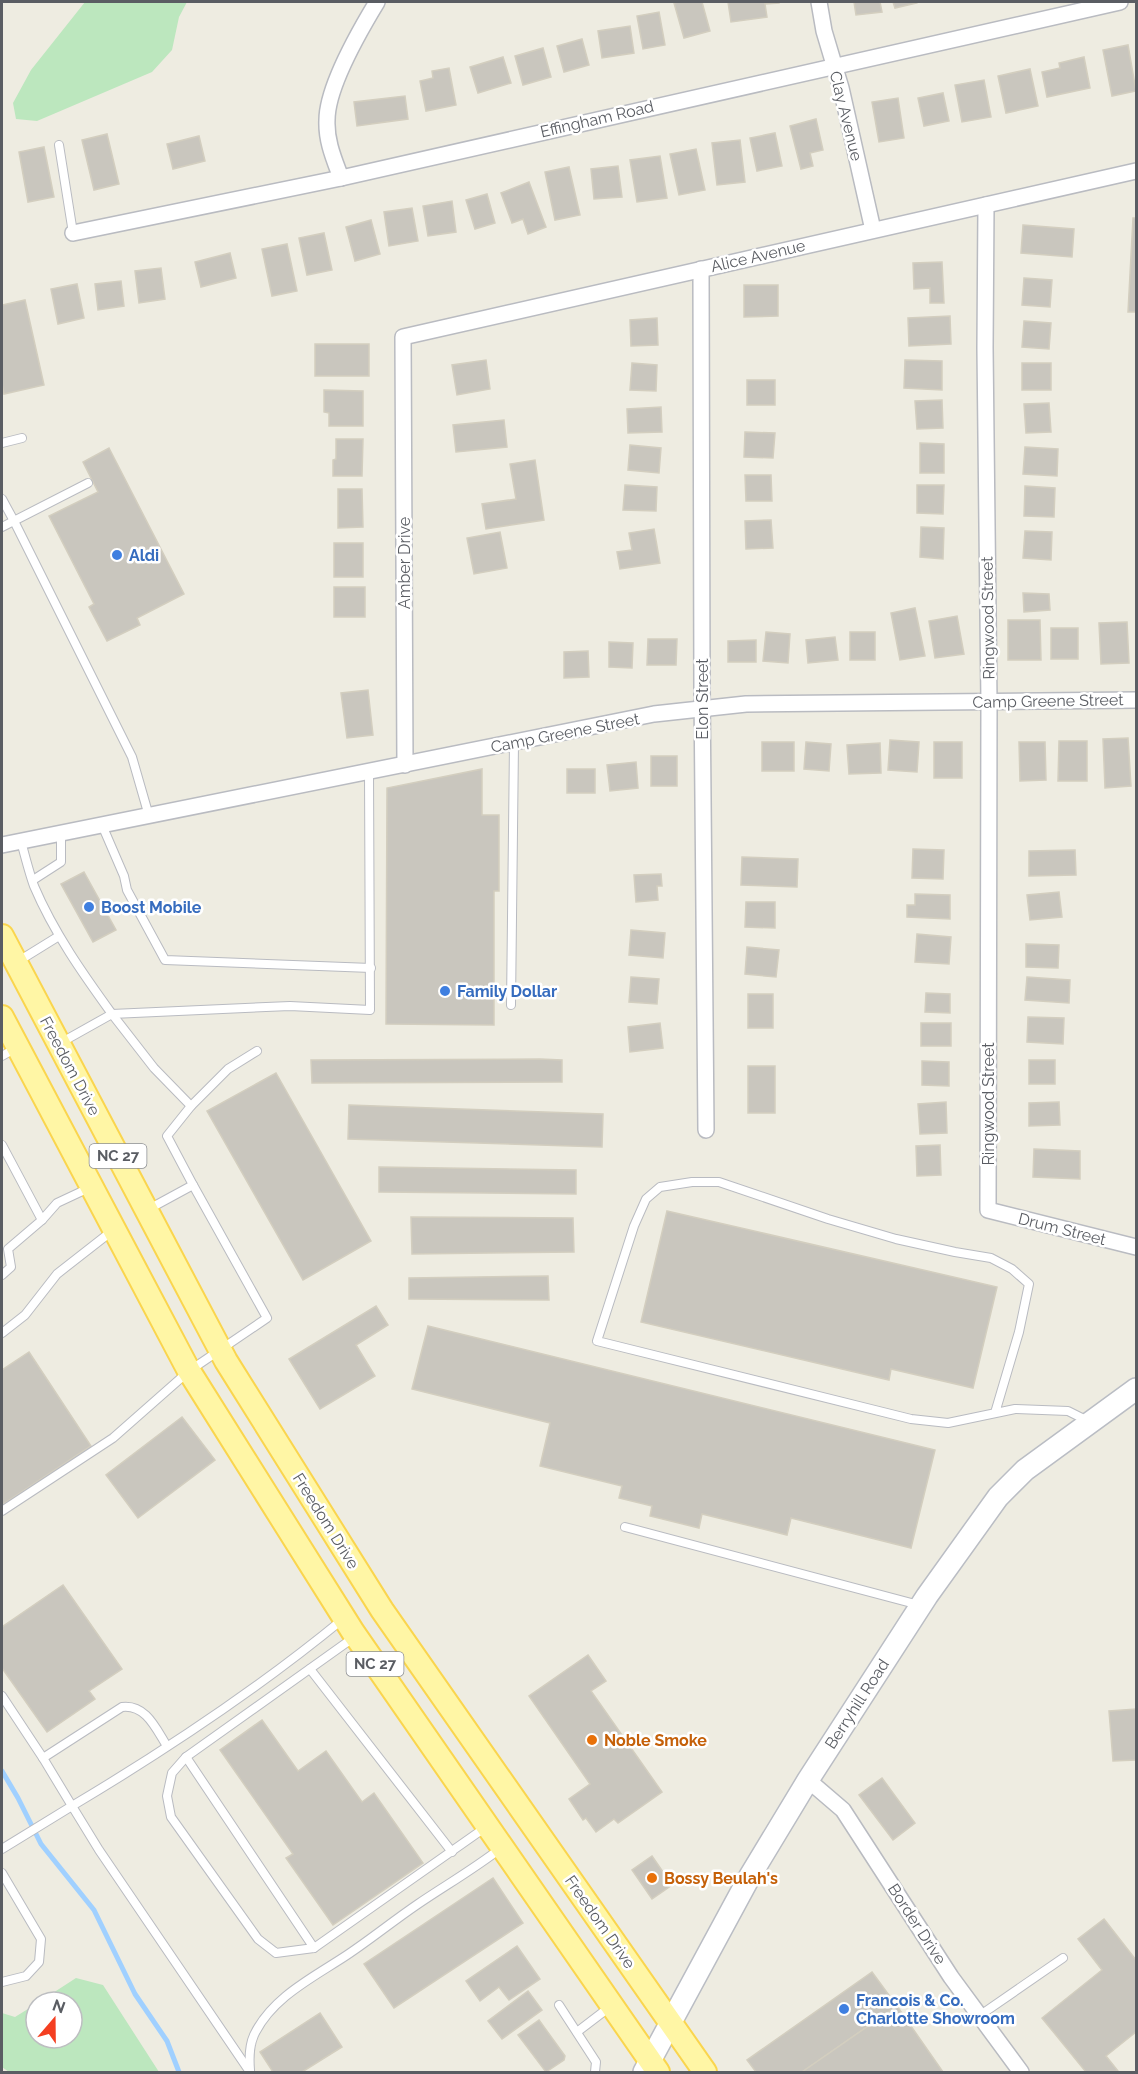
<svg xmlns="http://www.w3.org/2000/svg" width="1138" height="2074" viewBox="0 0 1138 2074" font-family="Raleway,sans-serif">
	<rect width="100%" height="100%" fill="#eeece1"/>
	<g fill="#bce7be">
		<path d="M85 2H187L179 17 172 50 152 72 37 121 16 119 13 103 31 70Z"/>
		<path d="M76 1978 103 1985 159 2072H9L2 2067V2013L15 2017 36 2004V2038H72V2002H39Z"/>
	</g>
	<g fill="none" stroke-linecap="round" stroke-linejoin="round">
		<path stroke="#a0d0ff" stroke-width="5" d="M2 1771 18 1798 41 1844 94 1910 135 1994 167 2041 179 2072"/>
	</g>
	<g fill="#c9c6be" stroke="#d3cebf" stroke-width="1.5">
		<path d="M678 2H702L710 31 684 38 674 3Z"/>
		<path d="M728 2H779V3L765 4 767 17 731 22Z"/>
		<path d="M854 2H880L882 12 856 15Z"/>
		<path d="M893 2H917V3L895 8Z"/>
		<path d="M659 12 665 45 643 49 637 16Z"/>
		<path d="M630 26 634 53 602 58 598 31Z"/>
		<path d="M582 39 589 65 564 72 557 46Z"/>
		<path d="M1128 45 1136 91 1112 96 1103 50Z"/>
		<path d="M543 48 551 77 523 85 515 56Z"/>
		<path d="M503 57 511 83 478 93 470 67Z"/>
		<path d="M1084 57 1090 88 1047 97 1042 72 1060 68 1059 63Z"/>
		<path d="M449 68 456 105 426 111 420 81 433 78 432 71Z"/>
		<path d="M1030 69 1038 106 1006 113 998 76Z"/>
		<path d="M984 80 991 117 962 122 955 85Z"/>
		<path d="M943 93 949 121 924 126 918 98Z"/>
		<path d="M405 96 408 119 357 126 354 102Z"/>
		<path d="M898 98 904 138 879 142 872 102Z"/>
		<path d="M816 119 823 150 810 153 813 166 801 169 790 126Z"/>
		<path d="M775 133 782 166 757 171 750 138Z"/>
		<path d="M107 134 119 184 94 190 82 140Z"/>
		<path d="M199 136 205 161 173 169 167 144Z"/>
		<path d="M740 140 745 182 717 185 712 143Z"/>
		<path d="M44 147 54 197 28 202 19 152Z"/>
		<path d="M696 149 705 190 679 195 670 154Z"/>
		<path d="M660 156 667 198 637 202 630 160Z"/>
		<path d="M618 166 622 197 594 199 591 169Z"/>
		<path d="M569 167 580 215 555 220 545 172Z"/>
		<path d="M529 182 546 227 528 234 523 219 512 223 501 193Z"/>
		<path d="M487 194 495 223 475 229 466 200Z"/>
		<path d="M452 201 456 232 428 236 423 206Z"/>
		<path d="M412 208 418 241 389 246 384 212Z"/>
		<path d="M1133 218H1136V312H1128Z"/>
		<path d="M371 220 380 254 355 261 346 227Z"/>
		<path d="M1023 225 1074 229 1072 257 1021 253Z"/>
		<path d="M324 233 332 270 307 275 299 238Z"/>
		<path d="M287 244 297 291 272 296 262 249Z"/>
		<path d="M230 253 236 278 201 287 195 262Z"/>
		<path d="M942 262 944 303H930V288L914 289 913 263Z"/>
		<path d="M161 268 165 299 139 303 135 271Z"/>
		<path d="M1024 278 1052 280 1050 307 1022 305Z"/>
		<path d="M121 281 124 306 98 310 95 284Z"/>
		<path d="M77 284 84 318 58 324 51 289Z"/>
		<path d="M744 285H778V316L744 317Z"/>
		<path d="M25 300 44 385 4 394 2 384V305Z"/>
		<path d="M950 316 951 344 909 346 908 318Z"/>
		<path d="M657 318 658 345 631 346 630 320Z"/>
		<path d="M1024 321 1051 323 1049 349 1022 347Z"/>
		<rect x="315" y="344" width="54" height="32"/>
		<path d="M486 360 490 389 457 395 452 365Z"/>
		<path d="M905 360 942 361V390L904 388Z"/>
		<path d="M632 363 657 365 656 391 630 390Z"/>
		<rect x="1022" y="363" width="29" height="27"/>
		<rect x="747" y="380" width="28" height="25"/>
		<path d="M324 390 363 391V426H329V413L324 412Z"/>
		<path d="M942 400 943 428 917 429 915 401Z"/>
		<path d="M1049 403 1051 432 1026 433 1024 404Z"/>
		<path d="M661 407 662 432 628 433 627 409Z"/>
		<path d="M504 420 507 447 456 452 453 425Z"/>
		<path d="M745 432 775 433 773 458 744 457Z"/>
		<path d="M336 439H363L362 476H333V460L336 459Z"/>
		<path d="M920 443 944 444V473H920Z"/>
		<path d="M630 445 661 448 659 473 628 470Z"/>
		<path d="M1025 447 1058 449 1057 476 1023 474Z"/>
		<path d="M109 448 184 594 137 618 140 625 107 641 89 607 94 604 49 516 98 492 83 462Z"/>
		<path d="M535 460 544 520 486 529 482 504 516 499 510 464Z"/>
		<path d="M745 475H771L772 501H746Z"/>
		<path d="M625 485 657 487 656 511 623 510Z"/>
		<path d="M917 485H944L943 514 917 513Z"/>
		<path d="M1025 486 1055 488 1054 517 1024 516Z"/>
		<path d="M338 489H362L363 527 338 528Z"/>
		<path d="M771 520 773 548 746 549 745 521Z"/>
		<path d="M921 527 944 528 943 559 920 557Z"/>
		<path d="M654 529 660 563 620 569 617 552 632 550 629 533Z"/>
		<path d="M1025 531 1052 532 1051 560 1023 558Z"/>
		<path d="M500 532 507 568 474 574 467 538Z"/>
		<rect x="334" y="543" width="29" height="34"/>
		<rect x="334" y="587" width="31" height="30"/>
		<path d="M1023 593 1049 594 1050 610 1024 612Z"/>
		<path d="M915 608 925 656 900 660 891 613Z"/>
		<path d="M957 616 964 654 935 658 929 621Z"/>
		<path d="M1008 620H1040L1041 660H1008Z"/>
		<path d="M1127 622 1129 663 1101 664 1099 623Z"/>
		<rect x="1051" y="628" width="27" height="31"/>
		<path d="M766 632 790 634 788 663 763 661Z"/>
		<rect x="850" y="632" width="25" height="28"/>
		<path d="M835 637 838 660 808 663 806 640Z"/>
		<path d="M648 639H677L676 665H647Z"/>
		<path d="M756 640V662H728V641Z"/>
		<path d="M609 642 633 643 632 668 609 667Z"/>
		<path d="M588 651 589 677 564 678V652Z"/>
		<path d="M368 690 373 735 347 738 341 693Z"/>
		<path d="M1128 738 1131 786 1105 788 1103 739Z"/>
		<path d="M890 740 919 742 917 772 888 770Z"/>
		<path d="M1059 741H1087V781H1058Z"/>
		<rect x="762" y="742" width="32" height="29"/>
		<path d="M806 742 831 744 829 771 804 769Z"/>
		<rect x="934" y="742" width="28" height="36"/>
		<path d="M1019 742H1045L1046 780 1020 781Z"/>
		<path d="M880 743 881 773 849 774 847 745Z"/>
		<rect x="651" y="756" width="26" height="30"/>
		<path d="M636 762 638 788 610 791 607 765Z"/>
		<path d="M482 769V815H499V891H494V1025L386 1024 387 788Z"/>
		<rect x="567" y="769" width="28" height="24"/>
		<path d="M913 849 944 850 943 879 912 878Z"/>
		<path d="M1075 850 1076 875 1029 876V851Z"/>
		<path d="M742 857 798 859 797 887 741 885Z"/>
		<path d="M84 872 116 930 93 942 61 884Z"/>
		<path d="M661 874 662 886H657L658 900 636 902 634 875Z"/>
		<path d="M1059 892 1062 917 1030 920 1027 895Z"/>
		<path d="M915 894 950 895V919L907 917V905H915Z"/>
		<path d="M746 902H775V928L745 927Z"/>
		<path d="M631 930 665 933 663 958 629 955Z"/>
		<path d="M917 934 951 937 949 964 915 962Z"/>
		<path d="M1026 944 1059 945 1058 968 1026 967Z"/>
		<path d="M747 947 779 950 776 977 745 974Z"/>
		<path d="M631 977 659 979 657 1004 629 1002Z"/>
		<path d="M1027 977 1070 980 1069 1003 1025 1000Z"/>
		<path d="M926 993 950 994V1013L925 1012Z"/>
		<rect x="748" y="994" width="25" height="34"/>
		<path d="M1028 1017 1064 1018 1063 1044 1027 1042Z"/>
		<path d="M660 1023 663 1048 630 1052 628 1027Z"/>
		<rect x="921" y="1023" width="30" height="23"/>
		<path d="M540 1059 562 1060V1082L312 1083 311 1060Z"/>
		<rect x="1029" y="1060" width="26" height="24"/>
		<path d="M922 1061 949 1062V1086L922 1085Z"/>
		<rect x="748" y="1066" width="27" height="47"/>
		<path d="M276 1073 371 1241 303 1280 207 1111Z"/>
		<path d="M946 1102 947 1133 920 1134 918 1104Z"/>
		<path d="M1059 1102 1060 1125 1029 1126V1103Z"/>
		<path d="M349 1105 603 1114 602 1147 348 1139Z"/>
		<path d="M940 1145 941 1175 917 1176 916 1146Z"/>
		<path d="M1034 1149 1080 1151V1179L1033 1177Z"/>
		<path d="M379 1167 576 1170V1194L379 1192Z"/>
		<path d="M667 1211 997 1287 973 1388 891 1369 889 1380 641 1322Z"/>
		<path d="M411 1217 573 1218 574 1252 412 1254Z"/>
		<path d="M548 1276 549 1300 409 1299V1278Z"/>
		<path d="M376 1306 388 1325 356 1345 375 1376 320 1409 289 1359Z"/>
		<path d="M428 1326 935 1450 911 1548 791 1518 787 1535 702 1514 699 1528 650 1516 652 1506 619 1498 622 1486 540 1466 550 1423 412 1389Z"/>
		<path d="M29 1352 91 1446 2 1505V1370Z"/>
		<path d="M182 1417 215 1460 138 1518 106 1475Z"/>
		<path d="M63 1585 122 1669 89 1691 95 1699 47 1732 2 1668V1627Z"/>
		<path d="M588 1655 606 1681 591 1691 662 1792 618 1823 614 1819 596 1832 586 1818 583 1820 569 1799 590 1784 529 1696Z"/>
		<path d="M1136 1709V1760L1113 1761 1109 1711Z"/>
		<path d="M262 1720 298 1771 326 1751 362 1802 374 1793 423 1863 333 1925 286 1858 293 1854 220 1750Z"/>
		<path d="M882 1778 915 1823 893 1840 859 1795Z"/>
		<path d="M652 1856 672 1885 652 1899 632 1870Z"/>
		<path d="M493 1878 523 1923 394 2008 364 1964Z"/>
		<path d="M1104 1919 1136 1960V2032L1106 2056 1118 2071 1086 2072 1042 2018 1102 1970 1078 1939Z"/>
		<path d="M517 1946 540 1979 509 2000 499 1987 480 2001 466 1981Z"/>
		<path d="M872 1972 897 2006 802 2072H756L747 2060Z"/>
		<path d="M528 1991 542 2010 502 2039 488 2021Z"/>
		<path d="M897 2006 943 2072H802Z"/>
		<path d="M320 2013 342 2047 302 2072H273L260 2052Z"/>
		<path d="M539 2020 565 2056 564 2060 546 2072 518 2035Z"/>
	</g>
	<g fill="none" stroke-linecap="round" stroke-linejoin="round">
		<g stroke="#b9bbc1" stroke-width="10">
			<g id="lane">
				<path d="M59 145 73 233"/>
				<path d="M2 443 22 438"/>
				<path d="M2 499 14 521 132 757 149 816"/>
				<path d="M2 527 88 483"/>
				<path d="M102 825 124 876 127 890 165 960 371 968"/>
				<path d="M21 841C25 856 29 872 34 886 54 933 83 974 112 1014L290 1006 370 1010 369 772"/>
				<path d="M33 880 61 862V833"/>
				<path d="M17 962 59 936"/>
				<path d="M511 1005 514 743"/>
				<path d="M62 1042 112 1014 154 1068 191 1106"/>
				<path d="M2 1056 16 1048"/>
				<path d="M2 1145 42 1220"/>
				<path d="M193 1185 167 1136 191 1106 228 1069 257 1051"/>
				<path d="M2 1275 11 1267 8 1249 42 1220 57 1203 89 1188"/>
				<path d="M2 1333 25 1315 57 1274 112 1231"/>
				<path d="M995 1413 1019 1332 1029 1284 1012 1269 991 1258 955 1252 896 1239 828 1219 719 1182H692L660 1187 646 1199 634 1226 597 1341 911 1419 948 1423 1015 1409 1068 1411 1088 1421"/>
				<path d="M2 1511 113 1438 189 1371 267 1318 193 1185 147 1210"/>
				<path d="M625 1527 919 1605"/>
				<path d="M353 1638 186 1757 172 1773 167 1796 171 1817 258 1939 276 1953 314 1948 486 1827"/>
				<path d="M310 1669 452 1852"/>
				<path d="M2 1696 43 1758 72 1806C166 1750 258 1689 343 1619"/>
				<path d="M186 1757 314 1948"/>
				<path d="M43 1758 122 1707C146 1704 156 1729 167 1746"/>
				<path d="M2 1849 72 1806 99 1850 250 2072"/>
				<path d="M2 1873 41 1939 39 1962 26 1976 2 1982"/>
				<path d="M559 2005 596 2062 595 2072"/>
				<path d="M979 2016 1063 1958"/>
				<path d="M577 2032 611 2006"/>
				<path d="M250 2070C249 2058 249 2046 254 2035 272 1997 314 1977 347 1955 371 1939 393 1921 418 1904 446 1885 474 1869 501 1848"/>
			</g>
		</g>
		<g stroke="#b9bbc1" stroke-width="18">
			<g id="street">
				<path d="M819 2 824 31 841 88 873 230"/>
				<path d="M341 178C334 159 326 141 327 120 327 87 360 30 377 2"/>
				<path d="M986 205 985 348 989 702 988 1210 1136 1247"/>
				<path d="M73 233 341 178 1120 2"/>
				<path d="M701 269 702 689 706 1130"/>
				<path d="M405 765 403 337 1136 171"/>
				<path d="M2 845 654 714 746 704 1136 700"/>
				<path d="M808 1780 843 1810 951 1977 1021 2072"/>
			</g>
		</g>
		<g stroke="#babdc4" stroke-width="24">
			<path id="secondary" d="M644 2072 750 1876 808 1780 927 1596 998 1497 1025 1470 1136 1389"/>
		</g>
		<g stroke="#fad54e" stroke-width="26">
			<g id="primary">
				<path d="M2 936 226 1361 382 1610 705 2072"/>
				<path d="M2 1017 189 1371 353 1632 658 2072"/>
			</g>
		</g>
		<use href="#lane" stroke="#fff" stroke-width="8"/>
		<use href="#street" stroke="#fff" stroke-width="15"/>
		<use href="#secondary" stroke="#fff" stroke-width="21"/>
		<use href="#primary" stroke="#fff6a5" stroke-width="22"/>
	</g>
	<g fill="#3f7fe0" stroke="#fff" stroke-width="2">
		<circle cx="117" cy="555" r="6"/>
		<circle cx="89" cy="907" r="6"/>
		<circle cx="445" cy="991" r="6"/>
		<circle cx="844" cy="2009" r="6"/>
	</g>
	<g fill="#e8710a" stroke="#fff" stroke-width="2">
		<circle cx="592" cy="1740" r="6"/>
		<circle cx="652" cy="1878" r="6"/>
	</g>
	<g text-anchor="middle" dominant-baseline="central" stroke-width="5" stroke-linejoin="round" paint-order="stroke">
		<g fill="#fff" stroke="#8c8e92" stroke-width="1.5">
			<rect x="89.5" y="1144" width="57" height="24" rx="4.5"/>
			<rect x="346.5" y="1652" width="57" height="24" rx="4.5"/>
		</g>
		<g font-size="15" font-weight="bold" fill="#5a5d63">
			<text x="118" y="1156">NC 27</text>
			<text x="375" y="1664">NC 27</text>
		</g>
		<g font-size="16" fill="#5a5d63" stroke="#fff">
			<text transform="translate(846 116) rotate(76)">Clay Avenue</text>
			<text transform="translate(597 119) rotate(-13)">Effingham Road</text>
			<text transform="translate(758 256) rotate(-13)">Alice Avenue</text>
			<text transform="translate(404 563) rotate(-90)">Amber Drive</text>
			<text transform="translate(988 618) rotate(-91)">Ringwood Street</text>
			<text transform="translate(702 699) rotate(-90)">Elon Street</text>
			<text transform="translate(1048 701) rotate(-1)">Camp Greene Street</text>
			<text transform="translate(565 733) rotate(-11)">Camp Greene Street</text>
			<text transform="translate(70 1066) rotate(62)">Freedom Drive</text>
			<text transform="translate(988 1104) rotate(-90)">Ringwood Street</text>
			<text transform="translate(1062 1229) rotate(14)">Drum Street</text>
			<text transform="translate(326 1521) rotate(58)">Freedom Drive</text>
			<text transform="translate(857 1704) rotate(-57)">Berryhill Road</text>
			<text transform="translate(600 1922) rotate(55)">Freedom Drive</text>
			<text transform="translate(917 1924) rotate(57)">Border Drive</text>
		</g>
		<g font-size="16" font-weight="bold" fill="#366cbe" stroke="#fff" text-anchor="start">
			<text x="129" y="555">Aldi</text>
			<text x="101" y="907">Boost Mobile</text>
			<text x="457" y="991">Family Dollar</text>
			<text x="856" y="2000">Francois &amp; Co.<tspan x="856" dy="18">Charlotte Showroom</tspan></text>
		</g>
		<g font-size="16" font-weight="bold" fill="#c56008" stroke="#fff" text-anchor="start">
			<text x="604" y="1740">Noble Smoke</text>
			<text x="664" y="1878">Bossy Beulah's</text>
		</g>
	</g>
	<rect width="1138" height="2074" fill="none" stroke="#5a5d63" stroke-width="6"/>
	<g transform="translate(54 2020) rotate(20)"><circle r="28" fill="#ffffff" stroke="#bdbec1" stroke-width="1.5"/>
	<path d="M0-4.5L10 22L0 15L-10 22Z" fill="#f43f21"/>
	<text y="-9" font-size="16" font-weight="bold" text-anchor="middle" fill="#5a5d63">N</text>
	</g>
</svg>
